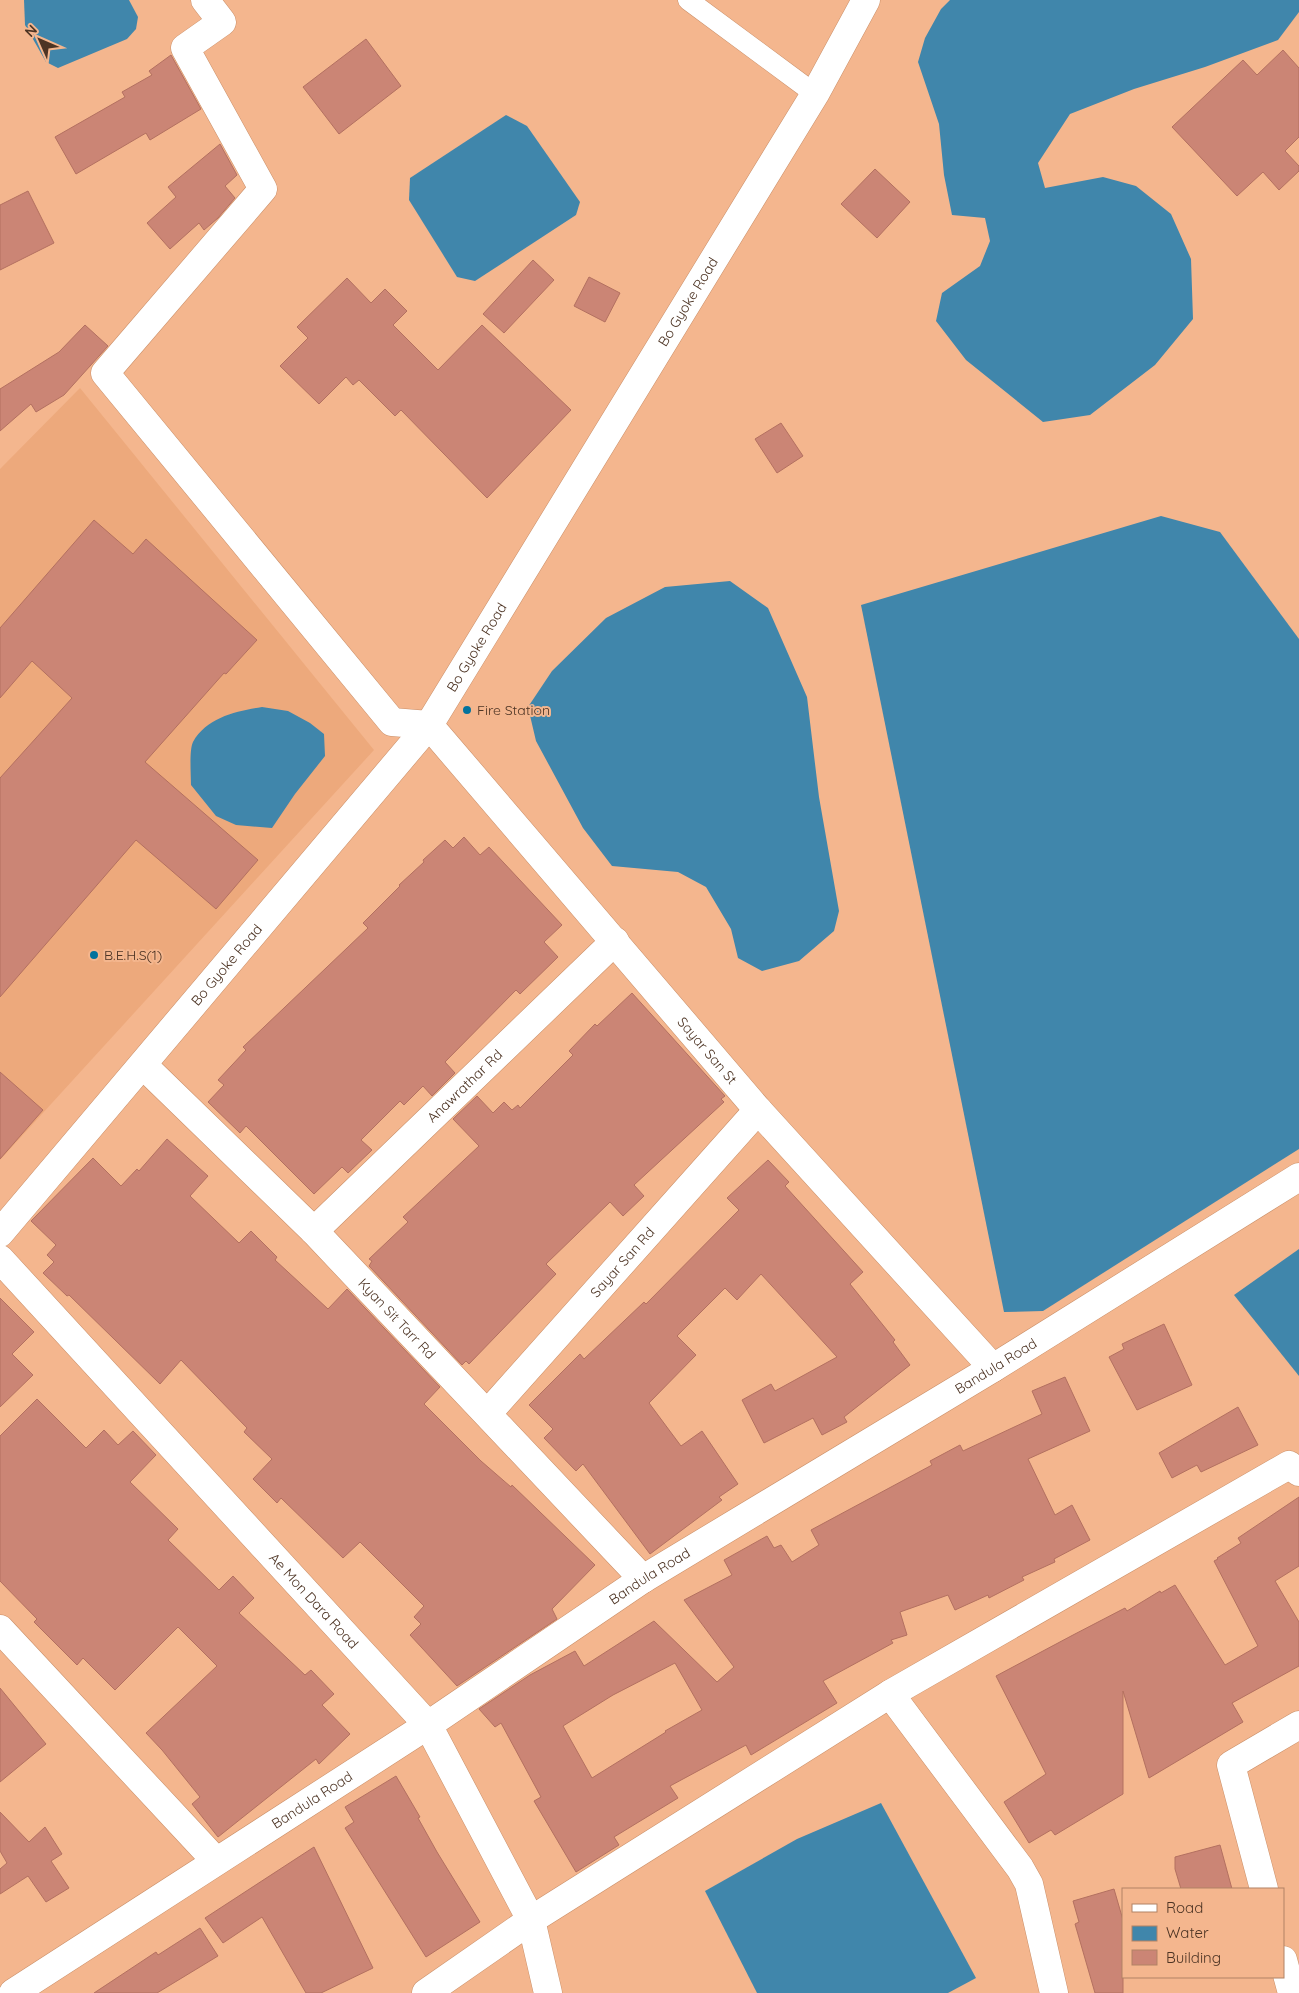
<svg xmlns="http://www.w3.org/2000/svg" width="1299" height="1993" viewBox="0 0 1299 1993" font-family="Quicksand,sans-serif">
	<rect width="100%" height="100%" fill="#f4b68e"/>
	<path fill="#eda97c" d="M80 388 374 750 0 1160V469Z"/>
	<g fill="#4086ab">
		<path d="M24 0H129L138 17 136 29 127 39 58 68 46 62 25 25Z"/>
		<path d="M950 0H1299V12L1278 40 1205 67 1134 89 1070 114 1038 163 1045 188 1103 177 1136 186 1171 214 1191 259 1193 319 1155 365 1090 415 1043 422 966 360 936 321 942 293 980 266 990 241 985 218 952 215 944 175 939 124 918 62 925 38 941 9Z"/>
		<path d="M506 115 527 126 580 202 576 215 475 281 457 277 409 200 410 178Z"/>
		<path d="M1161 516 1220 532 1299 639V1149L1043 1311 1004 1312 861 605Z"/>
		<path d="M730 581 768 608 807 697 819 797 839 911 834 931 799 961 762 971 738 958 731 929 706 887 678 872 612 866 583 828 536 741 528 707 552 671 606 618 665 587Z"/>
		<path d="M262 707 288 711 310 723 324 734 325 756 295 794 272 828 236 825 216 816 191 785C191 775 189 750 193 742 207 717 237 711 262 707Z"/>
		<path d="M1299 1249V1376L1234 1295Z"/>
		<path d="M881 1803 976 1978 948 1993H757L705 1891 797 1839Z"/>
	</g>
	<g fill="#cb8575" stroke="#b37060" fill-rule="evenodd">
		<path d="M366 39 401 86 339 134 303 87Z"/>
		<path d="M1283 50 1299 68V137L1285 151 1299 166V171L1279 190 1263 172 1237 196 1172 127 1243 60 1257 75Z"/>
		<path d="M171 55 201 109 150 140 146 133 76 174 55 137 125 97 122 92 152 75 149 71Z"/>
		<path d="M220 144 237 175 225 186 235 198 218 218 204 230 199 223 170 249 147 223 176 197 168 187Z"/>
		<path d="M875 169 910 202 877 238 841 204Z"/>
		<path d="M28 191 54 243 0 270V205Z"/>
		<path d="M533 260 554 280 504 333 483 314Z"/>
		<path d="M589 277 620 293 605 322 574 306Z"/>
		<path d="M347 278 371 303 385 289 407 311 393 325 438 370 482 325 571 410 487 498 401 410 395 416 359 380 353 385 346 377 319 404 280 366 308 338 297 327Z"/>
		<path d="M85 325 108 346 64 395 36 412 31 404 0 431V389L59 352Z"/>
		<path d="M781 423 803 456 777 473 755 439Z"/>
		<path d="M94 520 133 554 146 539 257 640 226 674 224 673 145 762 258 860 216 909 136 840 0 997V778L72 698 32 661 0 698V628Z"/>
		<path d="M464 837 480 855 489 847 562 925 544 942 558 957 520 994 516 990 445 1062 455 1073 432 1096 423 1086 404 1105 400 1101 361 1140 372 1150 348 1173 342 1167 314 1194 246 1126 240 1133 208 1102 224 1085 218 1080 246 1050 243 1047 368 928 363 923 400 886 399 885 424 862 423 860 445 840 453 848Z"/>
		<path d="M632 993 725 1096 721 1099 724 1102 634 1185 644 1196 623 1216 610 1202 546 1264 556 1274 469 1364 466 1361 462 1365 369 1266 372 1261 369 1259 408 1222 403 1217 479 1146 453 1119 477 1096 493 1113 504 1102 512 1110 518 1105 520 1108 573 1055 569 1051 595 1024 597 1026Z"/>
		<path d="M0 1072 43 1110 0 1159Z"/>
		<path d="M167 1139 208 1176 190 1196 239 1243 251 1231 277 1257 275 1260 328 1309 347 1289 440 1387 424 1404 481 1461 511 1487 512 1485 595 1565 552 1609 557 1619 457 1686 410 1635 421 1624 414 1617 424 1606 360 1542 343 1558 281 1498 277 1503 253 1479 272 1459 244 1432 247 1428 181 1360 160 1384 69 1295 67 1296 43 1273 54 1262 47 1255 56 1245 31 1221 93 1158 121 1186 137 1169 139 1171Z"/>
		<path d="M768 1160 789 1182 785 1186 863 1272 850 1284 895 1340 893 1342 910 1365 844 1417 847 1422 822 1435 813 1418 764 1443 742 1400 771 1384 775 1391 837 1357 761 1274 737 1300 725 1288 677 1336 696 1355 649 1403 681 1446 702 1431 738 1484 719 1497 722 1500 650 1554 583 1464 576 1471 544 1438 553 1429 529 1405 580 1354 584 1359 644 1302 646 1304 739 1210 727 1198Z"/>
		<path d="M0 1298 34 1332 12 1354 33 1375 0 1407Z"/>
		<path d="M1164 1324 1192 1385 1137 1410 1109 1357 1124 1349 1122 1344Z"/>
		<path d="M1065 1377 1090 1431 1028 1459 1055 1515 1072 1505 1090 1540 1054 1559 1055 1562 1022 1577 1024 1580 989 1598 988 1595 955 1610 948 1595 900 1612 907 1635 891 1640 893 1643 823 1681 837 1703 751 1755 746 1745 670 1786 678 1798 614 1837 619 1845 576 1872 534 1801 541 1797 501 1723 495 1727 479 1709 530 1675 575 1651 584 1666 654 1621 717 1682 734 1667 684 1600 732 1575 724 1560 767 1536 774 1548 781 1545 792 1562 819 1545 811 1530 932 1465 930 1461 960 1445 963 1451 1042 1414 1032 1391ZM675 1663 702 1710 665 1731 666 1732 592 1778 563 1726 613 1695Z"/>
		<path d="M37 1399 86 1448 104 1430 118 1445 133 1431 156 1455 130 1482 178 1529 168 1540 219 1590 233 1576 254 1598 239 1613 305 1675 311 1670 334 1694 322 1705 350 1734 319 1764 316 1759 218 1837 192 1804 200 1797 162 1750 146 1733 217 1666 178 1627 115 1690 83 1658 77 1665 34 1622 37 1619 0 1581V1436Z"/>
		<path d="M1238 1407 1258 1445 1201 1472 1197 1465 1172 1478 1159 1453Z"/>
		<path d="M1299 1497V1566L1275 1581 1299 1622V1666L1232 1703 1243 1722 1149 1778 1123 1691V1794L1055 1835 1051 1830 1029 1843 1004 1802 1046 1774 996 1676 1073 1635 1125 1608 1127 1611 1160 1591 1161 1593 1175 1585 1225 1665 1258 1646 1214 1561 1218 1559 1217 1558 1241 1543 1238 1538Z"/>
		<path d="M0 1688 46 1744 0 1782Z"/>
		<path d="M396 1776 420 1817 418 1818 437 1852 480 1922 426 1957 345 1828 354 1822 345 1807Z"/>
		<path d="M0 1812 29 1842 45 1827 62 1854 51 1861 69 1888 46 1902 28 1876 0 1894V1869L7 1863 0 1851Z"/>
		<path d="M1220 1845 1232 1889H1181L1175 1869V1857Z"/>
		<path d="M314 1847 373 1968 321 1993H306L262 1917 223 1943 205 1918Z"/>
		<path d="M1114 1889 1123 1920V1993H1095L1075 1924 1079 1922 1073 1901Z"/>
		<path d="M200 1928 218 1956 157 1993H94L156 1952 158 1955Z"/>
	</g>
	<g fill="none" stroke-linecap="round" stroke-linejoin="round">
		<g stroke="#ca8f68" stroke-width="21">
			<path id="lane" d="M688 0 815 94"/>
		</g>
		<g stroke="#ca8f68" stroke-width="29">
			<g id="street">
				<path id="s1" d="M205 0 222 22 185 48 263 189 105 373 392 722 429 725 758 1110 993 1368"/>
				<path id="s2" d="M143 1065 314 1231 643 1579"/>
				<path id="s3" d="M314 1231 615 941"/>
				<path id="s4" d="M0 1233 429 725 815 94 866 0"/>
				<path id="s5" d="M0 1259 428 1725 531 1920 548 1993"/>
				<path id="s6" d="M488 1413 758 1110"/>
				<path d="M0 1629 216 1861"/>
				<path d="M890 1694 1020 1868 1029 1884 1054 1993"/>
				<path d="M1264 1889 1231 1765 1299 1725"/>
				<path d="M1283 1960 1292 1993"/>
				<path id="s7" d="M13 1993 428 1725 643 1579 993 1368 1299 1177"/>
				<path d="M426 1993 531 1920 890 1694 1289 1465 1299 1472"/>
			</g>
		</g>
		<use href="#lane" stroke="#fff" stroke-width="20"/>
		<use href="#street" stroke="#fff" stroke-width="28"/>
	</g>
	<g fill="#02729d" stroke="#f4b68e" stroke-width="2">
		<circle cx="467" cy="710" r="5"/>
		<circle cx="94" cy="955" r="5"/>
	</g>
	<g text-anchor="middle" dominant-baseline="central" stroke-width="4" stroke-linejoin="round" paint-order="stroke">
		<g font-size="14" fill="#4d3424" stroke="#f4b68e">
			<text stroke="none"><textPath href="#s4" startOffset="1161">Bo Gyoke Road</textPath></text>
			<text stroke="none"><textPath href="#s4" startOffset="756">Bo Gyoke Road</textPath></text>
			<text stroke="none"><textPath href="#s4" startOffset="351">Bo Gyoke Road</textPath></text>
			<text stroke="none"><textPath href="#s1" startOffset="1394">Sayar San St</textPath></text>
			<text stroke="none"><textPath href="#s3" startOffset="209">Anawrathar Rd</textPath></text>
			<text stroke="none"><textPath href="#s6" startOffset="202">Sayar San Rd</textPath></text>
			<text stroke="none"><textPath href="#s2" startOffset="359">Kyan Sit Tarr Rd</textPath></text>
			<text stroke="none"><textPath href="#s7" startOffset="1166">Bandula Road</textPath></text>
			<text stroke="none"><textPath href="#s7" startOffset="761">Bandula Road</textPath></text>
			<text stroke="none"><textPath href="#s5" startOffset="464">Ae Mon Dara Road</textPath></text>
			<text stroke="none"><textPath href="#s7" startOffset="356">Bandula Road</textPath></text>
		</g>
		<g font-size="14" fill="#4d3424" stroke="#f4b68e" text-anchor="start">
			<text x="477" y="710">Fire Station</text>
			<text x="104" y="955">B.E.H.S(1)</text>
		</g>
	</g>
	<rect x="1122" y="1888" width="162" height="90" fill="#f4b68e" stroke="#b18264"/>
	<rect x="1132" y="1904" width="25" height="8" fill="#ffffff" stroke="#b18264"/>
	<text x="1166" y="1913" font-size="15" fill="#4d3424">Road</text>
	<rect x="1132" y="1926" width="25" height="15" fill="#4086ab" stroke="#b18264"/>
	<text x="1166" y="1938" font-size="15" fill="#4d3424">Water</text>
	<rect x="1132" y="1950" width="25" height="15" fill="#cb8575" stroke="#b18264"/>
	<text x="1166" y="1963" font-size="15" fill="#4d3424">Building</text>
	<g transform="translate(40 40) rotate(315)" stroke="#f4b68e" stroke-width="4" paint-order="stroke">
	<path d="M0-4L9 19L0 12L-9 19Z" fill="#4d3424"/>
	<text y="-8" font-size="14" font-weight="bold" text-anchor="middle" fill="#4d3424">N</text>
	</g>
</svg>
